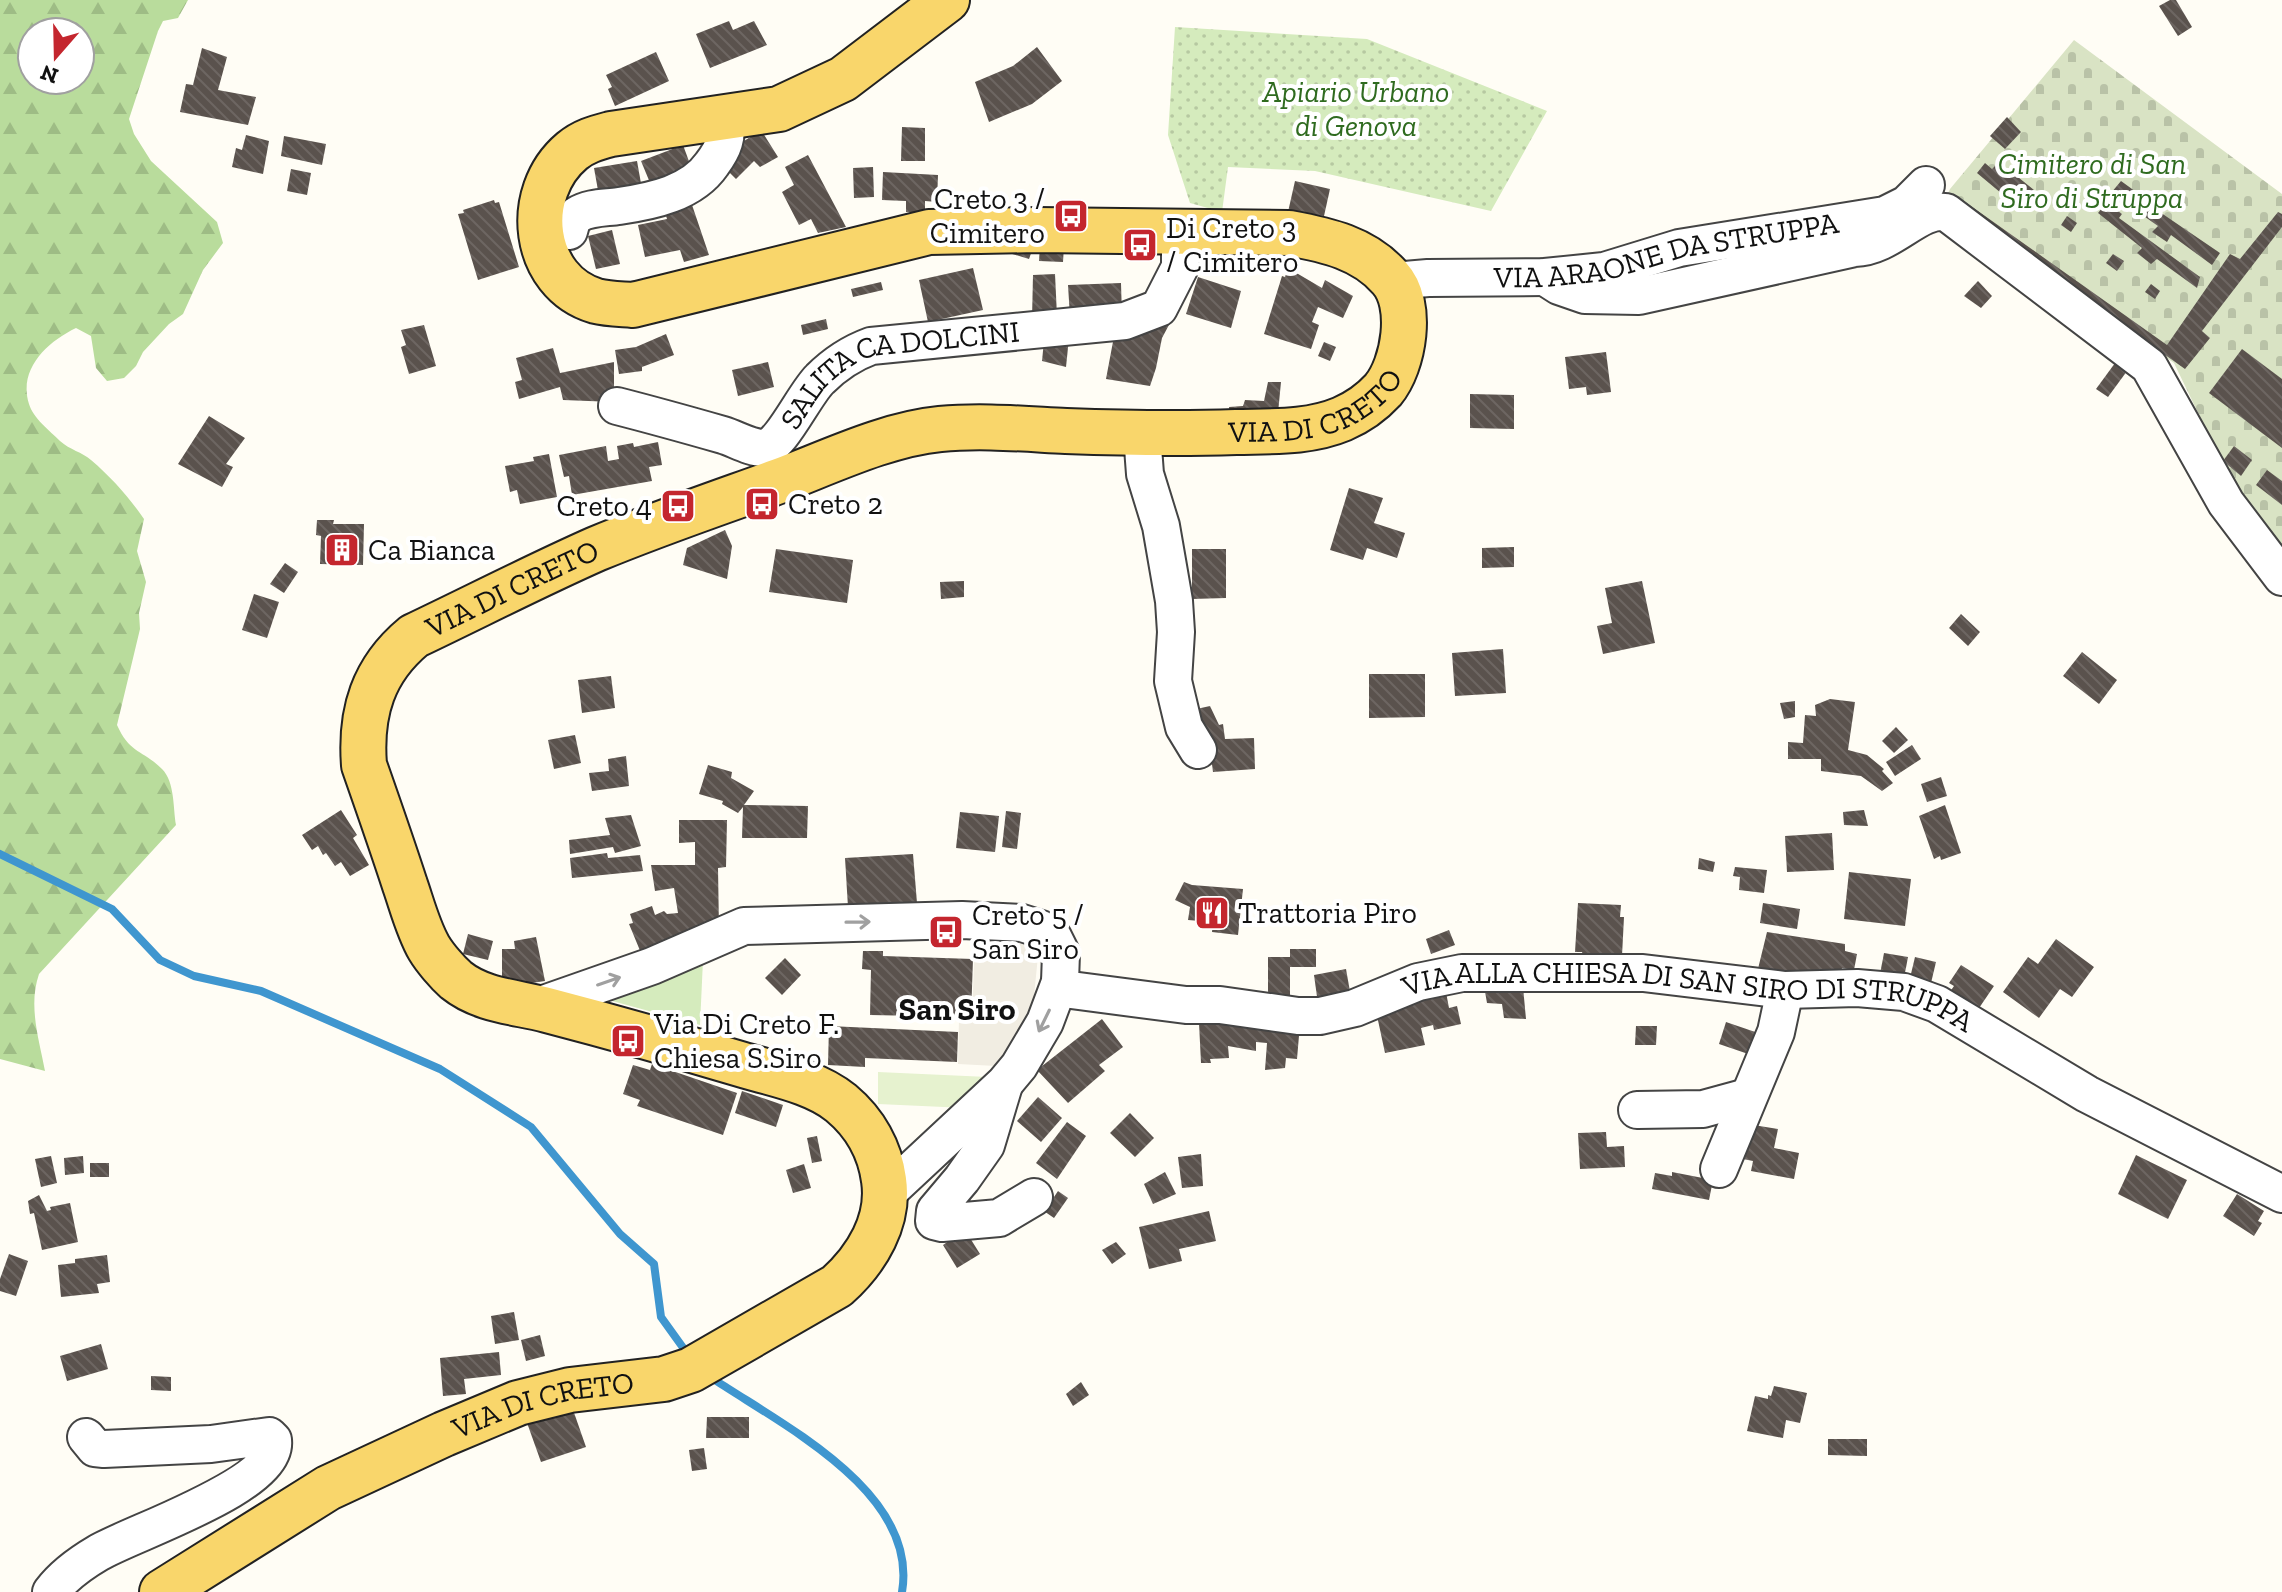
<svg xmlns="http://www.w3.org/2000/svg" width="2282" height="1592" viewBox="0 0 2282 1592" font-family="'Zilla Slab',serif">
	<defs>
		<pattern id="grass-dots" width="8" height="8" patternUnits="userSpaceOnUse" patternTransform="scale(2)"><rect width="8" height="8" fill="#d5ebbd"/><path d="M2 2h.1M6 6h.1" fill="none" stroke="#b6c8a1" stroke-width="1.8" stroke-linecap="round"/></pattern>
		<pattern id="forest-firs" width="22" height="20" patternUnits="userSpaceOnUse" patternTransform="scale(2)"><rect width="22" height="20" fill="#b9dc9c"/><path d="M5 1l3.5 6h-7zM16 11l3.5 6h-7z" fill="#9ebc85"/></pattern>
		<pattern id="cemetery-stones" width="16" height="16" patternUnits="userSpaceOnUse" patternTransform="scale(2)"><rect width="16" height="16" fill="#d9e3c4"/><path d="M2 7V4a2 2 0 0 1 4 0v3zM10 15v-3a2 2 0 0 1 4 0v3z" fill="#b9c2a7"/></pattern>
		<pattern id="building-back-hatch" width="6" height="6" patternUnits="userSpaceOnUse" patternTransform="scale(2)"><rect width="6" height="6" fill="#5a524d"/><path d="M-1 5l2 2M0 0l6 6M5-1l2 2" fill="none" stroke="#6d6662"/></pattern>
	</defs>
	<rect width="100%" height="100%" fill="#fffdf5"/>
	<path fill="url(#grass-dots)" d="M1175 27 1367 39 1547 111 1491 211 1315 171 1228 167 1222 212 1190 203 1168 135Z"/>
	<path fill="url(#forest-firs)" fill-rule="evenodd" d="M0 0H188L178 18 163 21 158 31 129 119 134 134 151 161 217 222 223 243 203 270 183 314 169 324 143 352 136 366 124 378 107 381 96 368 91 336 76 328C47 342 18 369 29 404 33 418 50 431 60 441 70 450 82 452 91 460 111 477 129 497 144 519L137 551 146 582 139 613 140 629 117 725C130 754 143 750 162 769 175 782 173 808 176 825L39 974C28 1006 39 1039 45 1071L0 1059ZM32 32H80V80H32Z"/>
	<path fill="url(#cemetery-stones)" d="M2074 40 2282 194V545L2227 473 2174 363 1944 202 1950 189Z"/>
	<path fill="#d5ebbd" d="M703 960 700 1025 605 999Z"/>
	<path fill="#e6f2cf" d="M878 1072 988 1077 966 1108 878 1104Z"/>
	<path fill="#f1ede2" d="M975 939 1039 946 1031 1026 996 1066 958 1064 959 1019 972 1018Z"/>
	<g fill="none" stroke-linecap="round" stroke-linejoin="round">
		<g stroke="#3f96cf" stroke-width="8">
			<path d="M0 854 112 909 160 960 194 976 261 991 440 1069 531 1127 620 1234 654 1264 661 1317 684 1349"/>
			<path d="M715 1380C784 1426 919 1493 902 1592"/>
		</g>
	</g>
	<g fill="url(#building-back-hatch)">
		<path d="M2170 0H2176L2192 27 2178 36 2159 6Z"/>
		<path d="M729 21 733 30 754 21 767 45 710 68 696 34Z"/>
		<path d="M1037 47 1062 81 1032 104 989 122 975 82 1013 66Z"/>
		<path d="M202 48 227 57 218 90 256 97 248 125 180 112 186 84 193 85Z"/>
		<path d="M656 52 669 81 615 106 608 89 612 87 606 75Z"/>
		<path d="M2007 117 2021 132 2005 149 1990 136Z"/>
		<path d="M902 127 925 128V161H901Z"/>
		<path d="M761 130 778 157 760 167 754 161 736 179 724 167 741 143Z"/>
		<path d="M246 135 269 141 263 174 232 167 236 148 242 150Z"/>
		<path d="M284 136 326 144 322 165 281 156Z"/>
		<path d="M683 145 694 175 653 190 641 161Z"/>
		<path d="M808 155 835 206 846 227 818 233 811 219 799 225 782 192 794 185 785 167Z"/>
		<path d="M637 161 642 189 599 196 594 168Z"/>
		<path d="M1985 163 1992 169 1995 166 2004 174 2008 169 2034 190 2019 208 1977 173Z"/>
		<path d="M873 167 874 197 854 198 853 168Z"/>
		<path d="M291 169 311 173 307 195 287 191Z"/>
		<path d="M883 172 938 175 937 202 925 201V213L906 212V201L882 200Z"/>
		<path d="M1295 181 1330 189 1324 216 1288 212Z"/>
		<path d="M2121 181 2150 202 2148 204 2220 253 2212 265 2171 235 2167 242 2152 232 2158 226 2111 193Z"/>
		<path d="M1954 194 2167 345 2230 254 2240 259 2278 212 2282 214V227L2202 331 2210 338 2185 369 1948 201Z"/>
		<path d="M690 199 709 255 684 262 680 250 645 257 638 225 667 219 664 209Z"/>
		<path d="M494 200 495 203 499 202 519 267 478 280 458 214 464 213 463 210Z"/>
		<path d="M2107 202 2122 214 2119 218 2200 277 2197 288 2157 259 2151 264 2137 253 2142 248 2098 213Z"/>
		<path d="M2067 216 2077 223 2071 232 2061 225Z"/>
		<path d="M612 230 620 264 596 269 588 236Z"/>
		<path d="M1040 245 1064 247 1063 262 1039 261Z"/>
		<path d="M1033 248 1029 259 999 250Z"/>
		<path d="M2113 254 2124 261 2117 271 2106 263Z"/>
		<path d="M973 268 983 310 928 322 919 280Z"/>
		<path d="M1288 268 1322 288 1325 280 1353 296 1343 318 1318 307 1312 322 1319 325 1311 349 1264 334 1282 276 1285 277Z"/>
		<path d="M1055 274 1057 316 1032 319 1033 275Z"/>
		<path d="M1198 277 1241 291 1231 328 1186 314Z"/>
		<path d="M1978 281 1992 296 1981 308 1964 296Z"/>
		<path d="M881 282 883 290 853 297 851 289Z"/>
		<path d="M1121 283 1122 316 1070 317 1068 285Z"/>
		<path d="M2151 284 2160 291 2155 299 2145 292Z"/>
		<path d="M826 319 828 329 803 335 801 325Z"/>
		<path d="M1170 323 1162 338 1156 368 1150 386 1106 379 1115 331Z"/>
		<path d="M424 325 436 366 409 374 401 347 406 345 401 330Z"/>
		<path d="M666 334 674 355 642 367V371L619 374 615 350 636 347Z"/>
		<path d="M1069 338 1066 367 1042 361 1044 341Z"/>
		<path d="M1324 342 1336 347 1330 361 1318 356Z"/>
		<path d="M553 348 560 373 614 362V402L563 400 560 387 519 399 515 382 522 380 516 358Z"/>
		<path d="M2242 349 2282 379V448L2209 393Z"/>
		<path d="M1606 352 1611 392 1587 395 1586 387 1569 389 1565 357Z"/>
		<path d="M2118 359 2130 367 2108 397 2096 389Z"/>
		<path d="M768 362 774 387 738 396 732 370Z"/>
		<path d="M1268 382H1281L1278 413 1230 414 1229 407 1243 406 1245 400 1264 401Z"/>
		<path d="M1470 394 1514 395V429L1470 428Z"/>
		<path d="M209 416 245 438 226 464 233 467 222 487 178 464Z"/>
		<path d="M658 442 662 465 649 467 652 481 572 495 569 476 564 477 559 455 606 446 608 461 619 459 617 446 633 443 634 447Z"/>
		<path d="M2234 446 2252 460 2241 476 2223 461Z"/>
		<path d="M549 454 557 497 520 504 517 490 510 492 505 466 534 461 533 457Z"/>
		<path d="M2267 470 2282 481V505L2256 485Z"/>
		<path d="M1349 488 1383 498 1374 523 1405 533 1397 558 1367 548 1363 560 1330 550Z"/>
		<path d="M317 520H334L333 524H364L363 565 320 564 321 536 316 535Z"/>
		<path d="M725 530 732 546 727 579 683 565 687 548Z"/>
		<path d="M1514 547V567L1482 568V548Z"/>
		<path d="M776 549 853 560 847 603 769 592Z"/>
		<path d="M1192 549H1226V598L1192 599Z"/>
		<path d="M285 563 298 572 284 593 270 584Z"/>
		<path d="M964 581V597L941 599 940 582Z"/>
		<path d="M1642 581 1655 643 1603 654 1597 626 1612 623 1605 588Z"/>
		<path d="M254 594 279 602 267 638 242 630Z"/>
		<path d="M1961 614 1980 632 1968 646 1949 628Z"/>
		<path d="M1503 649 1506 693 1455 696 1452 653Z"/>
		<path d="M2082 652 2117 680 2099 704 2063 676Z"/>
		<path d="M1369 674H1425V717L1369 718Z"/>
		<path d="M611 676 615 708 582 713 578 680Z"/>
		<path d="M1830 699 1855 702 1848 750 1867 755 1884 769 1882 771 1893 783 1882 791 1861 776 1821 771V759H1788V742L1803 743 1805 715 1816 716 1815 705Z"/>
		<path d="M1795 701V717L1784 719 1780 703Z"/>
		<path d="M1210 706 1219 725 1223 724 1225 739 1254 738 1255 769 1213 772 1209 741 1192 710Z"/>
		<path d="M1896 727 1908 740 1894 753 1882 741Z"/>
		<path d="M575 735 581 763 554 769 548 740Z"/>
		<path d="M1912 745 1921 759 1895 776 1886 762Z"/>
		<path d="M626 756 629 786 592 791 589 773 609 771 608 759Z"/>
		<path d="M708 765 732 772 731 778 754 791 744 805 808 806 807 838H742L743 807 738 813 722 804 723 801 699 794Z"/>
		<path d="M1941 777 1947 796 1927 802 1921 784Z"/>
		<path d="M1945 805 1961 853 1941 860 1940 856 1934 859 1919 816Z"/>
		<path d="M341 810 357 835 353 838 369 865 350 876 341 862 335 866 326 853 323 855 318 846 312 850 302 835Z"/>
		<path d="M1864 810 1868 826 1844 825 1843 812Z"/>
		<path d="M1006 811 1021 813 1017 849 1002 847Z"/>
		<path d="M960 812 999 816 995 852 956 848Z"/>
		<path d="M631 815 641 846 615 853 613 847 570 854 569 840 610 835 605 818Z"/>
		<path d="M679 820H727L726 867 718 868 719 929 641 953 629 924 633 923 630 914 652 906 655 915 664 911 667 914 678 913 674 888 655 891 651 865H695V842L679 843Z"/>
		<path d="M1832 833 1834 870 1787 872 1785 836Z"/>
		<path d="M607 853 608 858 640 855 643 871 572 878 570 858Z"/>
		<path d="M913 854 917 903 848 907 845 858Z"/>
		<path d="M1699 858 1715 862 1713 872 1698 869Z"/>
		<path d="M1735 867 1767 870 1764 893 1739 890 1740 877 1733 876Z"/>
		<path d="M1849 872 1911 879 1905 926 1844 919Z"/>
		<path d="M1184 882 1192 885 1243 889 1238 935 1212 932 1213 922 1188 920 1190 907 1175 900Z"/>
		<path d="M1578 903 1621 905 1620 917H1624L1622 956 1583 955 1582 952H1575Z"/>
		<path d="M1763 903 1800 909 1797 929 1760 923Z"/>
		<path d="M1449 930 1455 945 1431 954 1426 939Z"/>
		<path d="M1767 932 1845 944V951L1857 954 1854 970 1842 968 1838 983 1756 977Z"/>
		<path d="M468 934 493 941 488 960 463 954Z"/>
		<path d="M536 937 545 981 525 984 502 980V949H515L514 941Z"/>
		<path d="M2056 939 2094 967 2072 997 2060 989 2039 1018 2003 992 2028 957 2038 964Z"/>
		<path d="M1290 949H1316V967H1290V995H1268V957H1290Z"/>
		<path d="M863 951H883V956L973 959 971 1017 870 1015 871 970 862 969Z"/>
		<path d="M1884 953 1908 957 1904 978 1880 974Z"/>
		<path d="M1915 957 1936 962 1931 983 1910 978Z"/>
		<path d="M785 958 801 975 782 995 765 978Z"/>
		<path d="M1961 965 1994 986 1975 1014 1947 996 1954 986 1949 983Z"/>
		<path d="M1346 969 1352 1003 1319 1011 1314 975Z"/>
		<path d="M1484 986 1523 987 1526 1019 1504 1018 1502 1004 1487 1003Z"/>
		<path d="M1445 987 1449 1008 1457 1006 1461 1024 1434 1030 1433 1025 1421 1028 1425 1045 1385 1053 1376 1011Z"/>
		<path d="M1102 1019 1123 1047 1099 1065 1105 1071 1068 1103 1037 1070Z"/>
		<path d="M1726 1022 1764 1035 1757 1057 1719 1044Z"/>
		<path d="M1199 1023 1300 1024 1297 1059 1286 1058 1285 1068 1265 1070 1267 1043 1256 1042V1051L1228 1046 1229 1058 1210 1059 1211 1063H1201Z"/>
		<path d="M829 1026 958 1032 957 1062 865 1058V1067L828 1065Z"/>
		<path d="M1636 1026H1657L1656 1045H1635Z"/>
		<path d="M652 1064 737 1093 723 1135 637 1106 640 1100 623 1094 633 1065 650 1070Z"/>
		<path d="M742 1091 783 1105 776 1127 735 1113Z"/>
		<path d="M1038 1097 1062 1118 1041 1142 1017 1121Z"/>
		<path d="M1130 1113 1154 1138 1135 1157 1110 1133Z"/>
		<path d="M1067 1122 1086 1136 1057 1179 1036 1163Z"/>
		<path d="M1741 1123 1778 1129 1774 1148 1799 1153 1794 1179 1751 1171 1753 1161 1728 1156Z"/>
		<path d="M1606 1132 1607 1147 1624 1146 1625 1167 1580 1169 1578 1133Z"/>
		<path d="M817 1136 822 1161 812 1163 807 1138Z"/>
		<path d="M1201 1154 1203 1186 1182 1188 1178 1157Z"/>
		<path d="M2136 1155 2187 1180 2168 1219 2118 1194Z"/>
		<path d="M51 1156 57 1183 41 1187 35 1159Z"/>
		<path d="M83 1156 84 1173 65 1175 64 1158Z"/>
		<rect x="90" y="1163" width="19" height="14"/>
		<path d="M804 1164 811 1188 793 1193 786 1170Z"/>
		<path d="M1165 1172 1176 1194 1153 1204 1144 1184Z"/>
		<path d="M1672 1172 1713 1180 1709 1200 1652 1189 1655 1173 1672 1176Z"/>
		<path d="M1058 1191 1068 1198 1054 1218 1038 1207 1048 1193 1054 1197Z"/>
		<path d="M2237 1194 2264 1211 2258 1221 2262 1223 2254 1236 2223 1216Z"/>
		<path d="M39 1195 47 1211 51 1210 50 1207 70 1203 78 1242 42 1250 34 1213 30 1214 28 1201Z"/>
		<path d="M1209 1211 1216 1241 1179 1249 1182 1261 1149 1269 1139 1227Z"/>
		<path d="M965 1230 980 1254 957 1268 943 1245Z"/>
		<path d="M1116 1242 1126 1254 1112 1264 1102 1250Z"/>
		<path d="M9 1254 28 1261 16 1296 0 1291V1279Z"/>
		<path d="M107 1255 110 1282 97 1284 99 1293 61 1297 58 1265 75 1263V1259Z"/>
		<path d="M514 1312 519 1340 495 1344 491 1316Z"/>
		<path d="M540 1335 545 1356 526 1361 521 1340Z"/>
		<path d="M101 1344 108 1369 67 1381 60 1356Z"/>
		<path d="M499 1352 501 1375 464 1379 466 1394 443 1396 440 1358Z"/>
		<path d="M151 1376 171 1377V1391L151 1390Z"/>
		<path d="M1081 1382 1089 1395 1073 1406 1066 1394Z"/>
		<path d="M1774 1386 1807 1393 1800 1423 1786 1420 1783 1438 1747 1431 1755 1396 1768 1399V1395L1771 1396Z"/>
		<path d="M571 1404 586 1447 541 1462 526 1420Z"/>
		<path d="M707 1417H749V1438H706Z"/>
		<path d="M1828 1439H1867V1456L1828 1455Z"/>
		<path d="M704 1448 707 1469 692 1471 689 1450Z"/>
	</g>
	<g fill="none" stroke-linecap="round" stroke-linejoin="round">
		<g stroke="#444" stroke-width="40">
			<g id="minor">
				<path d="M569 231C571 225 571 220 577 215 589 207 606 208 619 206 653 201 692 193 712 164 724 148 728 137 725 118"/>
				<path d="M1545 277 1559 286 1585 295 1639 296 1855 248C1891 247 1918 208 1946 212L2149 366 2226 503 2282 577"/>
				<path id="s1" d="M1393 281 1428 278 1545 277 1604 271 1679 248 1885 215 1907 204 1926 185"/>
				<path id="s2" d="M617 406C652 415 688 425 723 435 736 439 750 448 764 448 780 448 805 393 820 379 835 364 852 353 871 346L1125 321 1159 308 1180 267V231"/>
				<path d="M1142 434 1145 474 1161 526 1174 601 1176 632 1173 681 1184 727 1198 750"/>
				<path id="s3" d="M1060 982 1071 990 1186 1005H1220L1298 1016H1320L1355 1008 1418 982 1462 973H1643L1785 990 1857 988 1904 992 1937 1004 2087 1094 2282 1194"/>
				<path d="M535 1007 652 966 744 926 962 920 1022 923 1041 929 1053 937 1061 953 1060 982 1045 1022 1019 1066 1004 1084 886 1194"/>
				<path d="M1004 1085 986 1145 962 1179 935 1211 934 1221 942 1223 999 1218 1034 1197"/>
				<path d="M1637 1110 1703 1109 1747 1097"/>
				<path d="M1719 1169 1776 1032 1785 990"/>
				<path d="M51 1592C63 1576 81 1563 98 1553 133 1532 279 1486 273 1440L269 1436 211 1444 104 1449 95 1448 86 1437"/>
			</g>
		</g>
		<g stroke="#222" stroke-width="48">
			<g id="major">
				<path id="s4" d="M162 1592 328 1488 444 1434 518 1403 570 1390 664 1379 691 1370 837 1286C867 1259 890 1221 884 1180 880 1150 865 1123 841 1103 814 1081 773 1074 740 1064 676 1045 612 1027 547 1010 517 1002 482 1001 456 980 447 972 435 958 429 948 418 929 412 905 405 885 392 845 378 805 364 765 360 712 373 670 414 636 475 607 535 576 596 549 656 524 718 503 779 481 829 462 887 434 940 429 982 425 1025 429 1066 431 1123 433 1179 434 1236 432 1271 431 1309 433 1342 419 1356 413 1372 402 1383 390 1404 365 1414 304 1390 278 1364 248 1327 240 1289 233L1037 230 929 232 633 305C621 304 608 304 596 301 532 282 522 193 572 151 584 141 596 138 611 134L779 109 843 79 947 0"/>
			</g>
		</g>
		<use href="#minor" stroke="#fff" stroke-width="36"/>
		<use href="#major" stroke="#f9d66b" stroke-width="44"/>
	</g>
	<defs><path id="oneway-shaft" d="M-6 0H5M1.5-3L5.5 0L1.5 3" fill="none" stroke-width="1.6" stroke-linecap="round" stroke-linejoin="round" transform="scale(2)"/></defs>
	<g stroke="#a0a0a0">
		<use href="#oneway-shaft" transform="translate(858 922) rotate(-1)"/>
		<use href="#oneway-shaft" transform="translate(609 981) rotate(-19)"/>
		<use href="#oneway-shaft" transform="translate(1044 1021) rotate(116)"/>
	</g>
	<defs>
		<g id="bus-square" transform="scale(1.8)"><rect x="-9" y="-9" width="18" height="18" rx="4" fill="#c4262e" stroke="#fff"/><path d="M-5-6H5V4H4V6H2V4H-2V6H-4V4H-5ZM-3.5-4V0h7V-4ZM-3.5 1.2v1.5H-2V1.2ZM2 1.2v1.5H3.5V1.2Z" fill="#fff"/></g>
		<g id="building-square" transform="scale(1.8)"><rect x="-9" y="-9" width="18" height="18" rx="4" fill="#c4262e" stroke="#fff"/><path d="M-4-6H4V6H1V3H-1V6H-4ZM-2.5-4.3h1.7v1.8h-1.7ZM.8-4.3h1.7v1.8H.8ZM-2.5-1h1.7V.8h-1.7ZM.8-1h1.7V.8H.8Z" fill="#fff"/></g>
		<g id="restaurant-square" transform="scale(1.8)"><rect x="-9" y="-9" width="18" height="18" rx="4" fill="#c4262e" stroke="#fff"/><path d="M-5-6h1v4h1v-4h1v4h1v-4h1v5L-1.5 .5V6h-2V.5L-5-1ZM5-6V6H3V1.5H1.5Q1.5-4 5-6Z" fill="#fff"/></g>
	</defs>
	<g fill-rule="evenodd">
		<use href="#bus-square" x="1071" y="216"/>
		<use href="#bus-square" x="1140" y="245"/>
		<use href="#bus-square" x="762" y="504"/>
		<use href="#bus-square" x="678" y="506"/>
		<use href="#building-square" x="342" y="550"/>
		<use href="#restaurant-square" x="1212" y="913"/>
		<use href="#bus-square" x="946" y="932"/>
		<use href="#bus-square" x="628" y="1041"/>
	</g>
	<g text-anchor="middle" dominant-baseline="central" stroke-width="8" stroke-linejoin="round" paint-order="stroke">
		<g font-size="30" font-style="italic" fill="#2f6b1f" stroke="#fff">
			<text x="1356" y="92">Apiario Urbano<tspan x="1356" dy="34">di Genova</tspan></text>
			<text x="2092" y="164">Cimitero di San<tspan x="2092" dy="34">Siro di Struppa</tspan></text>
		</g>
		<g font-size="30" fill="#111" stroke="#fff" text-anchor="start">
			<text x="1045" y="199" text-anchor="end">Creto 3 /<tspan x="1045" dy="34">Cimitero</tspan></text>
			<text x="1166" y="228">Di Creto 3<tspan x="1166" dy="34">/ Cimitero</tspan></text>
			<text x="788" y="504">Creto 2</text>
			<text x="652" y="506" text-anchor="end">Creto 4</text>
			<text x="368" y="550">Ca Bianca</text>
			<text x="1238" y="913">Trattoria Piro</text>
			<text x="972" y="915">Creto 5 /<tspan x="972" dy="34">San Siro</tspan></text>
			<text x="654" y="1024">Via Di Creto F.<tspan x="654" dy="34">Chiesa S.Siro</tspan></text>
		</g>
		<g font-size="30" fill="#111" stroke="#fff">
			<text stroke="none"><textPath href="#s1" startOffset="276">VIA ARAONE DA STRUPPA</textPath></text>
			<text stroke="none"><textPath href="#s2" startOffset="320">SALITA CA DOLCINI</textPath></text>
			<text stroke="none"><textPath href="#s4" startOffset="2696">VIA DI CRETO</textPath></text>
			<text stroke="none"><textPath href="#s4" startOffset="1856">VIA DI CRETO</textPath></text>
			<text stroke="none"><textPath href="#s3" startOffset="642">VIA ALLA CHIESA DI SAN SIRO DI STRUPPA</textPath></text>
			<text stroke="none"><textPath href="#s4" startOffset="428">VIA DI CRETO</textPath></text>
		</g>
		<g font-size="32" font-weight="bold" fill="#111" stroke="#fff">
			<text x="957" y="1009">San Siro</text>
		</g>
	</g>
	<g transform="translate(56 56) rotate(200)"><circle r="38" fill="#ffffff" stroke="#a0a0a0" stroke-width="2"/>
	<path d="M0-6L14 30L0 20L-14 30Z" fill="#c4262e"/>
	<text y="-12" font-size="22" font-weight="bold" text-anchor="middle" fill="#111111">N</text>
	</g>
</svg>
